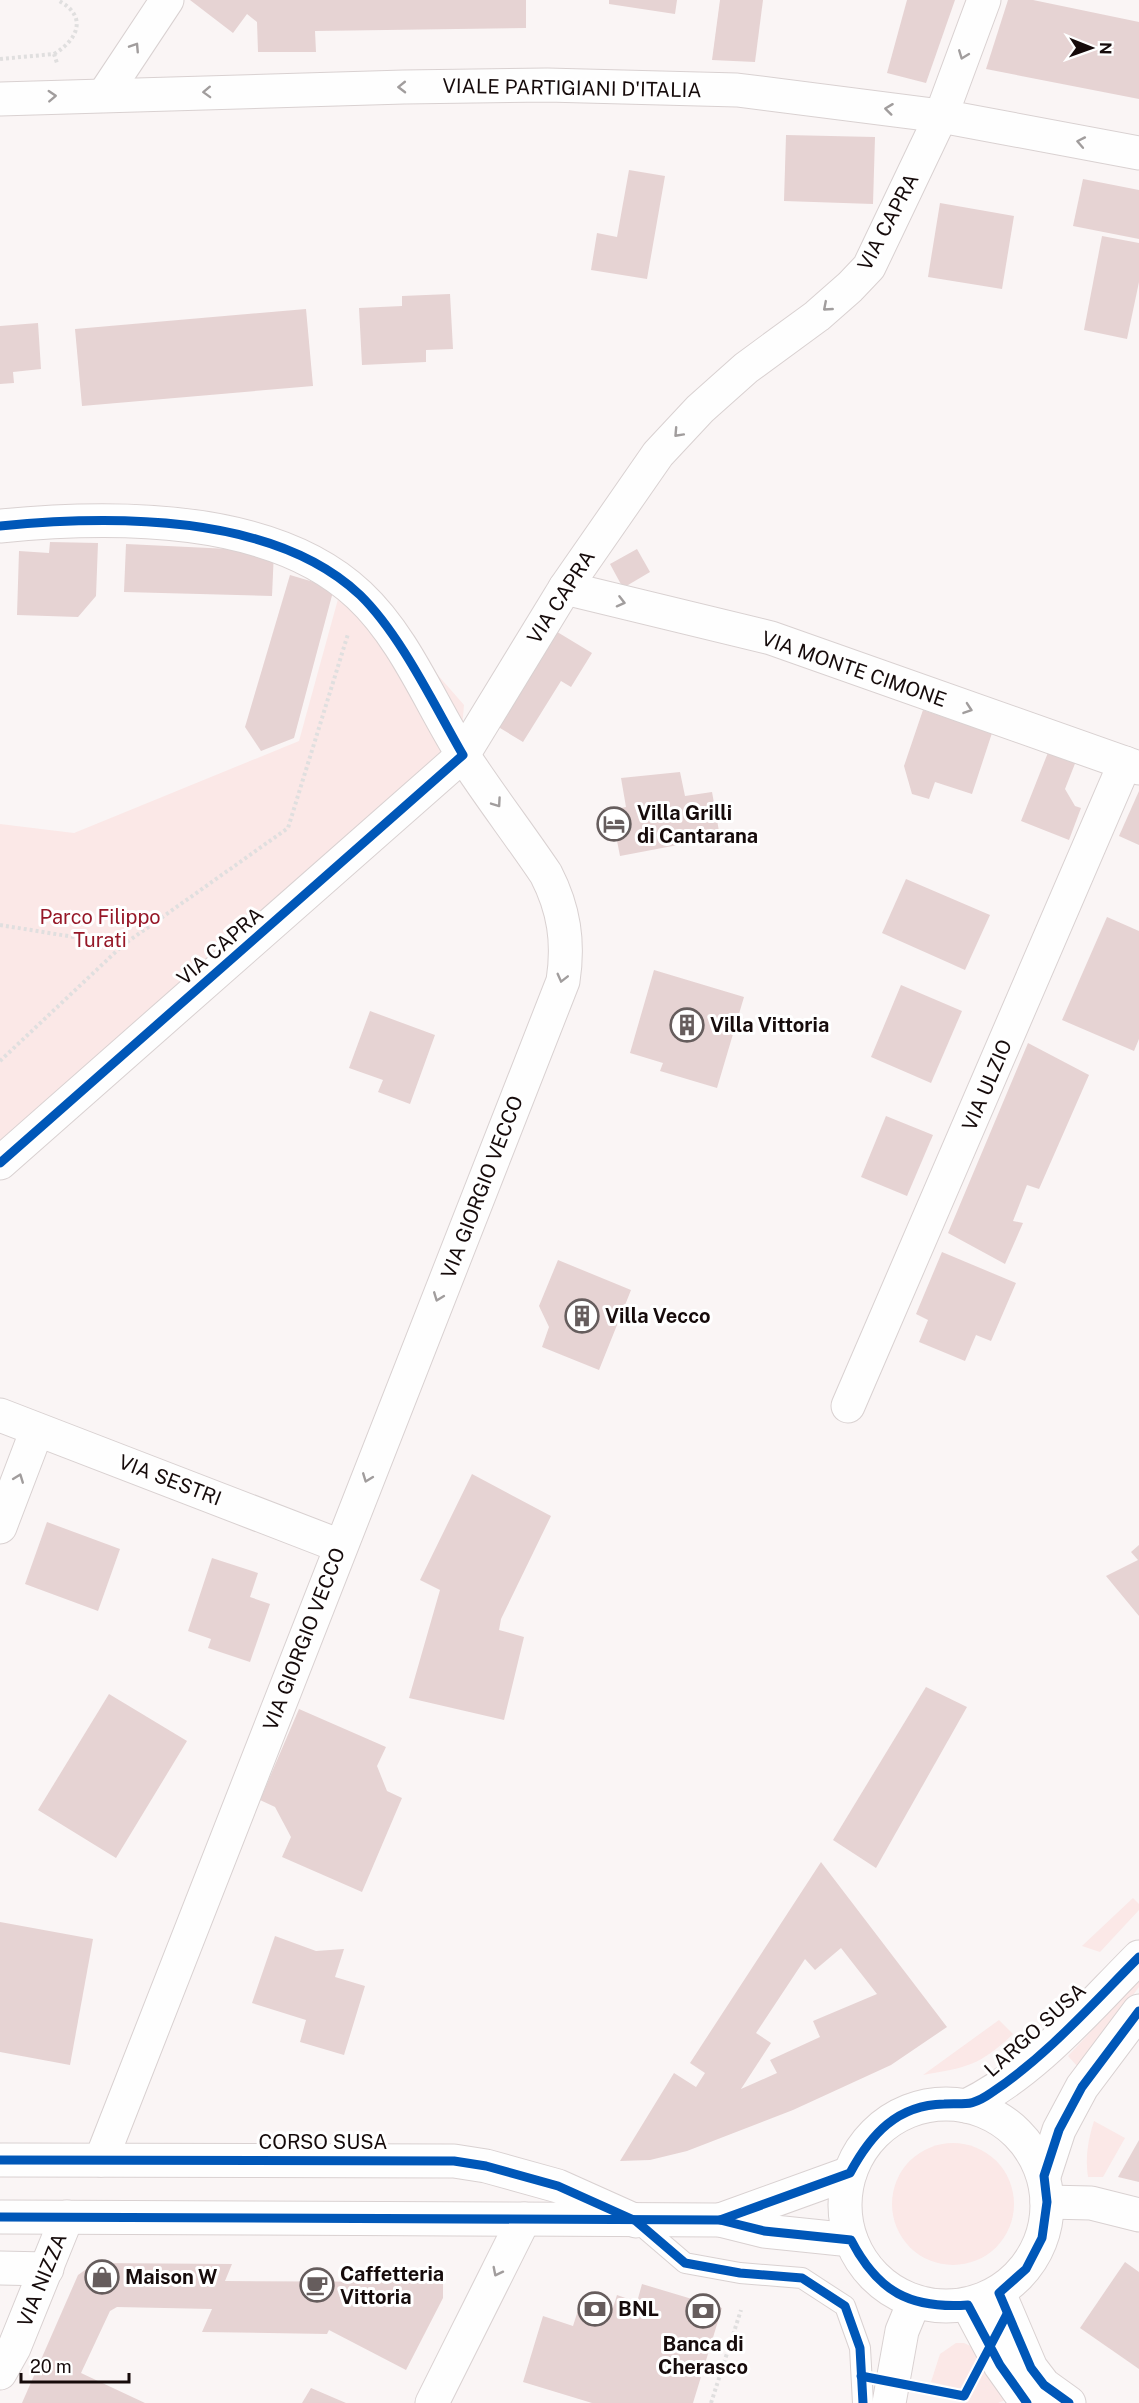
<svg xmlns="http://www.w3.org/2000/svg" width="1139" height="2403" viewBox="0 0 1139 2403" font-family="'Public Sans',sans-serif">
	<rect width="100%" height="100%" fill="#faf5f5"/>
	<g fill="#fbe8e7">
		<path d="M346 570 464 705 460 752 0 1145V824L74 833 299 741Z"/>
		<path d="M1133 1898 1139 1904V1910L1100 1952 1082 1946Z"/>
		<path d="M1139 1980V1987L1079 2068 1068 2056Z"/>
		<path d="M999 2020 1013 2034C979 2066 968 2067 923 2075Z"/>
		<path d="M1094 2121 1125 2138 1103 2177H1088C1085 2157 1088 2140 1094 2121Z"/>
		<circle cx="953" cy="2204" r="61"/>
		<path d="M956 2343H964L983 2352 962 2389 931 2382 940 2354Z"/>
		<path d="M988 2361 1010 2398 998 2403H966Z"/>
	</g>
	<g fill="#e6d3d3" fill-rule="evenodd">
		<path d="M190 0H526V28L315 31 316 52H258L257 22 247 14 233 33Z"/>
		<path d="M609 0H677L675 14 609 4Z"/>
		<path d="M720 0H763L755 62 712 60Z"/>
		<path d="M907 0H955L926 83 887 73Z"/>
		<path d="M1008 0H1033L1139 22V99L986 69Z"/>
		<path d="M786 135 875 137 873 204 784 201Z"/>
		<path d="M629 170 665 176 647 279 591 270 597 233 617 237Z"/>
		<path d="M1083 179 1139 190V239L1073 226Z"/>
		<path d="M940 203 1014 216 1002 289 928 277Z"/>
		<path d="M1102 236 1139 243V282L1127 339 1084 330Z"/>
		<path d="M450 294 453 349 426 350V362L362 365 359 308 402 306V296Z"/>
		<path d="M306 309 313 386 82 406 75 329Z"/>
		<path d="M38 323 41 369 13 372 14 383 0 384V326Z"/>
		<path d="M50 542 98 543 96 596 78 617 17 615 19 551 49 553Z"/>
		<path d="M126 544 274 551 272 596 124 592Z"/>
		<path d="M637 549 650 572 623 588 610 564Z"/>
		<path d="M290 575 334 588 294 738 261 751 245 727Z"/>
		<path d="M554 630 592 653 571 687 561 681 523 742 495 725Z"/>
		<path d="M923 710 992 733 972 794 935 782 929 799 912 794 904 766Z"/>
		<path d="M1049 750 1076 761 1065 789 1075 806 1081 808 1069 840 1021 821Z"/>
		<path d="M680 772 685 796 712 792 720 837 620 856 611 810 626 807 621 778Z"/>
		<path d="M1139 791V845L1119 836Z"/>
		<path d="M906 879 990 915 965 970 882 933Z"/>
		<path d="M1107 917 1139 931V1039L1134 1051 1062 1020Z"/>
		<path d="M654 970 744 997 717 1088 660 1071 663 1063 630 1053Z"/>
		<path d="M901 985 962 1011 931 1083 871 1057Z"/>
		<path d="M370 1011 435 1035 410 1104 378 1092 383 1080 349 1068Z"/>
		<path d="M1028 1043 1089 1075 1039 1189 1027 1185 1013 1221 1023 1223 1005 1264 948 1233Z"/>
		<path d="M886 1116 933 1135 907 1196 861 1177Z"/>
		<path d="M942 1252 1016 1283 991 1341 976 1335 965 1361 919 1342 928 1320 916 1314Z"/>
		<path d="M558 1260 631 1290 599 1370 542 1347 549 1327 539 1306Z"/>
		<path d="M472 1474 551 1516 501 1619 499 1630 524 1637 504 1720 409 1698 440 1590 420 1580Z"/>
		<path d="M47 1522 120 1549 98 1611 25 1584Z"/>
		<path d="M1139 1545V1616L1106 1576 1138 1560 1131 1552Z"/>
		<path d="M212 1558 258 1573 250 1597 270 1604 250 1662 208 1648 211 1639 188 1631Z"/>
		<path d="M926 1687 967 1707 876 1868 833 1840Z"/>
		<path d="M109 1694 187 1741 116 1858 38 1810Z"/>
		<path d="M299 1709 386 1747 377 1766 387 1791 402 1798 362 1892 282 1857 291 1837 275 1807 260 1800Z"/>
		<path d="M821 1862 947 2027 891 2065 793 2110 687 2151 650 2160 620 2161 674 2073 696 2087 705 2073 690 2063ZM841 1948 877 1994 813 2021 820 2037 770 2060 777 2073 741 2089 771 2043 756 2033 805 1959 815 1970Z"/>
		<path d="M0 1922 93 1939 70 2065 0 2052Z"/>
		<path d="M275 1936 316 1951 344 1949 335 1977 365 1986 344 2055 300 2042 306 2020 252 2003Z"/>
		<path d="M1139 2140V2182L1118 2177Z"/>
		<path d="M1125 2262 1139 2272V2369L1080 2328Z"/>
		<path d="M95 2263 232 2264 225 2281 443 2282V2298L406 2370 329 2330 327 2334 202 2332 212 2309 117 2307 110 2311 81 2373 145 2403H22L78 2275Z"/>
		<path d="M642 2284 722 2308 693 2403H592L523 2382 543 2316 573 2326 580 2304 611 2314 617 2295 637 2302Z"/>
		<path d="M311 2388 346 2403H302Z"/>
	</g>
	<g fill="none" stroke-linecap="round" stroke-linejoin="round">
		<g stroke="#d9d1d1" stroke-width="22">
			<path id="service" d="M636 2221 685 2263 740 2273 802 2278 845 2306 860 2348 863 2403"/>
		</g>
		<g stroke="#d9d1d1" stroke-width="35">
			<g id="minor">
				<path d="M104 95 167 0"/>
				<path d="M0 99 404 87 547 85 737 90 941 116 1139 153"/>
				<path d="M0 526C112 515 272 513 359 595 405 638 430 703 463 755 489 795 519 834 546 874 564 909 569 942 563 981L101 2160"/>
				<path d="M565 588 771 638 1139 768"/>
				<path d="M0 1163 463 755 565 588 658 454 700 409 746 368 817 316 850 287 869 267 941 116 984 0"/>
				<path d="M848 1406 1125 763"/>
				<path d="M0 1415 340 1546"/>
				<path d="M0 1527 37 1430"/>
				<path d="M0 2160 454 2161 486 2166 558 2186 636 2221"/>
				<path d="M1047 2202 1091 2203 1139 2215"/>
				<path d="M0 2268 47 2269"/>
				<path d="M999 2293 1031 2368 1044 2385 1069 2403"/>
				<path d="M968 2305 1000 2365 1027 2403"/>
				<path d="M0 2373 14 2348 67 2217"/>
				<path d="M432 2403 524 2219"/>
			</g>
		</g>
		<g stroke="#d9d1d1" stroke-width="35">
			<g id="secondary">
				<path d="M0 2217 720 2220 764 2231 851 2240"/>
				<path d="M720 2220 850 2173"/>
			</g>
		</g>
		<g stroke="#d9d1d1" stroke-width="35">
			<g id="primary">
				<circle cx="946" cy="2205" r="101"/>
				<path d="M966 2106C1034 2073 1086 2010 1139 1957"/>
				<path d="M1044 2176 1059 2130 1082 2087 1139 2011"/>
				<path d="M889 2403 902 2331 914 2302"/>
			</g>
		</g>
		<g stroke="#e0dfdf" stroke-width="4" stroke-dasharray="3 3" stroke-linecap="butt">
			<path d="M54 54C79 39 88 15 57 0"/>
			<path d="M0 59 54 54 57 63"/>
			<path d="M0 925 123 945"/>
			<path d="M0 1061 123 945 288 828 348 634"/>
			<path d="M711 2403 741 2310"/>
		</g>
		<use href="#service" stroke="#fefefe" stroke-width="20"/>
		<use href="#minor" stroke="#fefefe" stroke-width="33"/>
		<use href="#secondary" stroke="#fefefe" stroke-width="33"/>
		<use href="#primary" stroke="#fefefe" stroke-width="33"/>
		<g stroke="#fff" stroke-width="13">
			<g id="cycleway">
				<path d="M0 526C112 515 273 513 360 595 401 635 434 705 463 755L0 1163"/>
				<path d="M0 2160 454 2161 486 2166 558 2186 636 2221 685 2263 740 2273 802 2278 845 2306 860 2348 863 2403"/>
				<path d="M0 2217 720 2220 764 2231 851 2240C878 2292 910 2309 968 2305L1000 2365 1027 2403"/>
				<path d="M720 2220 850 2173C871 2134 897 2105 944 2104 965 2103 971 2107 991 2093 1047 2056 1092 2004 1139 1957"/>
				<path d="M861 2376 964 2396 1007 2314"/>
				<path d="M1069 2403 1044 2385 1031 2368 999 2293 1026 2269 1042 2238 1047 2202 1044 2176 1059 2130 1082 2087 1139 2011"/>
			</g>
		</g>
		<use href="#cycleway" stroke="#0057b8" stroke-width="9"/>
	</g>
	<defs><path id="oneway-chevron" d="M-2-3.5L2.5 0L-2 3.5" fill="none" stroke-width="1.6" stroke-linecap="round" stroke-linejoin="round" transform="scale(1.5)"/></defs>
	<g stroke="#a19d9d">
		<use href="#oneway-chevron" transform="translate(135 47) rotate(-57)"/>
		<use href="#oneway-chevron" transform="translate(963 55) rotate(111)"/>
		<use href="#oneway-chevron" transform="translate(402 87) rotate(179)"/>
		<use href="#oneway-chevron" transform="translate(207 92) rotate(178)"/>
		<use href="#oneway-chevron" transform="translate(52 96) rotate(-3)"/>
		<use href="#oneway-chevron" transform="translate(889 109) rotate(-173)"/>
		<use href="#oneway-chevron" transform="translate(1081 142) rotate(-169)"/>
		<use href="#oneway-chevron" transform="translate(827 307) rotate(139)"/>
		<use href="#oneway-chevron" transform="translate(678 433) rotate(133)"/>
		<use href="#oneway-chevron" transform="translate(621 602) rotate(14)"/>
		<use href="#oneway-chevron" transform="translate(968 709) rotate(19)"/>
		<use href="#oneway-chevron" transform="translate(497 803) rotate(55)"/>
		<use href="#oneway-chevron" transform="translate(562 978) rotate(104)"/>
		<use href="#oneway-chevron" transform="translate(438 1297) rotate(111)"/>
		<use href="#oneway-chevron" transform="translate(19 1478) rotate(-69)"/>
		<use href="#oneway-chevron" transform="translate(367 1478) rotate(111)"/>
		<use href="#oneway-chevron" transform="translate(497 2272) rotate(117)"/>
	</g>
	<defs>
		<g id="hotel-ring" transform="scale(1.725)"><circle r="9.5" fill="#fff" stroke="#665d5d" stroke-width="1.5"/><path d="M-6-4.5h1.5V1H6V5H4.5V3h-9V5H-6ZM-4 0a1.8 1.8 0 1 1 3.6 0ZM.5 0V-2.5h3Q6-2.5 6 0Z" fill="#665d5d"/></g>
		<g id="building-ring" transform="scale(1.725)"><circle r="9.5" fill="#fff" stroke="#665d5d" stroke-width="1.5"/><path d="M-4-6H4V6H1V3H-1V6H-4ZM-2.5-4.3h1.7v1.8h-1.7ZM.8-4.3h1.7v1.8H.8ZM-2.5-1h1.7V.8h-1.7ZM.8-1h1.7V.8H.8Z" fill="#665d5d"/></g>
		<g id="shop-ring" transform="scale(1.725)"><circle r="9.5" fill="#fff" stroke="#665d5d" stroke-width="1.5"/><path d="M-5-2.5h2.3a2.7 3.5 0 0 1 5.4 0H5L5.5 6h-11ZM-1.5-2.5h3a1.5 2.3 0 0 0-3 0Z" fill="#665d5d"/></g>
		<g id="cafe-ring" transform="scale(1.725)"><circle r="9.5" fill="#fff" stroke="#665d5d" stroke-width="1.5"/><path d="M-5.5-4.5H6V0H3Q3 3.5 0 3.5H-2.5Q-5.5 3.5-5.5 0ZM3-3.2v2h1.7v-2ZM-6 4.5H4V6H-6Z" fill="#665d5d"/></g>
		<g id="bank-ring" transform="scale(1.725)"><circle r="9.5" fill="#fff" stroke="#665d5d" stroke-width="1.5"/><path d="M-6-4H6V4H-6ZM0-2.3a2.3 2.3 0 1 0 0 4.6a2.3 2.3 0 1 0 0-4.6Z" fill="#665d5d"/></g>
	</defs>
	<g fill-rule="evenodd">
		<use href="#hotel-ring" x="614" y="824"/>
		<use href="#building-ring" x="687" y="1025"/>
		<use href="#building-ring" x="582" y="1316"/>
		<use href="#shop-ring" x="102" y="2277"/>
		<use href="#cafe-ring" x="317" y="2285"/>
		<use href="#bank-ring" x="595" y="2309"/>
		<use href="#bank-ring" x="703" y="2311"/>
	</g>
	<g text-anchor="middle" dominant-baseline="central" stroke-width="6" stroke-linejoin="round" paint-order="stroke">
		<g font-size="20" fill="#160b0b" stroke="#fff">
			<text transform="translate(572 88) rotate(1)">VIALE PARTIGIANI D'ITALIA</text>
			<text transform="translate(888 222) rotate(-62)">VIA CAPRA</text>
			<text transform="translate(561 597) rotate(-57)">VIA CAPRA</text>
			<text transform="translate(854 669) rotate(19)">VIA MONTE CIMONE</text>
			<text transform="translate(220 946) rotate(-41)">VIA CAPRA</text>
			<text transform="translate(987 1085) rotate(-67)">VIA ULZIO</text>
			<text transform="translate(482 1187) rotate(-69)">VIA GIORGIO VECCO</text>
			<text transform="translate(170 1480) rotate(21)">VIA SESTRI</text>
			<text transform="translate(304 1639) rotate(-69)">VIA GIORGIO VECCO</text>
			<text transform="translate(1035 2030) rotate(-42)">LARGO SUSA</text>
			<text x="323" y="2142">CORSO SUSA</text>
			<text transform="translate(42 2280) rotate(-68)">VIA NIZZA</text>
		</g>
		<g font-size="20" font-weight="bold" fill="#160b0b" stroke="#fff" text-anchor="start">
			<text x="637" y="813">Villa Grilli<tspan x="637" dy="23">di Cantarana</tspan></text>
			<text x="710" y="1025">Villa Vittoria</text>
			<text x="605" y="1316">Villa Vecco</text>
			<text x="340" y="2274">Caffetteria<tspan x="340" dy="23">Vittoria</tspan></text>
			<text x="125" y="2277">Maison W</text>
			<text x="618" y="2309">BNL</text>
			<text x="703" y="2344" text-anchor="middle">Banca di<tspan x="703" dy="23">Cherasco</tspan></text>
		</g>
		<g font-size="20" fill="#961828" stroke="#fff">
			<text x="100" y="917">Parco Filippo<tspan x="100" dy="23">Turati</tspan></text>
		</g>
	</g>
	<g transform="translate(1091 48) rotate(91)" stroke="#ffffff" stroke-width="4.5" paint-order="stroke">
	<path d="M0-4.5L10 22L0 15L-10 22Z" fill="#160b0b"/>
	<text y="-9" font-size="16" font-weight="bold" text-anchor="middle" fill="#160b0b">N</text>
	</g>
	<path d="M21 2373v9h108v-9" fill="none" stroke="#160b0b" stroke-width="3"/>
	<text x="30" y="2373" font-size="18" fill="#160b0b" stroke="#ffffff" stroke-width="4.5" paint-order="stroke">20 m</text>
</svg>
